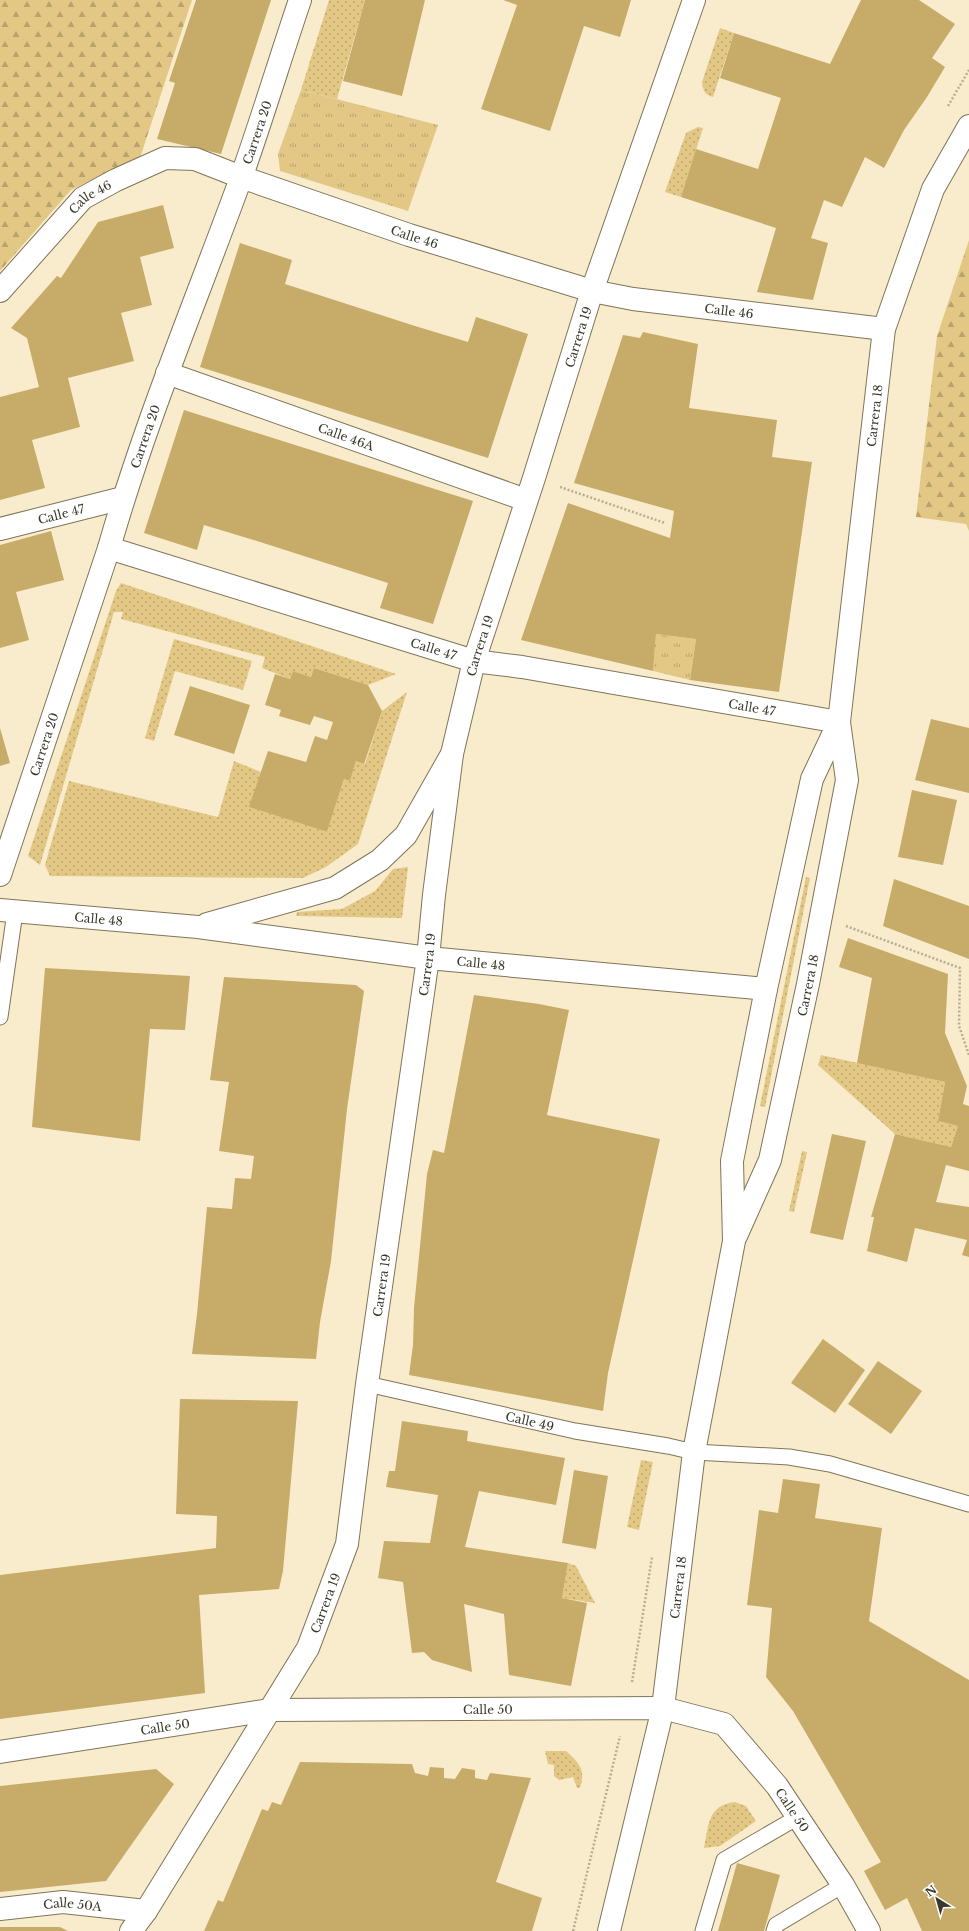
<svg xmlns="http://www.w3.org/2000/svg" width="969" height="1931" viewBox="0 0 969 1931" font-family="'Libre Baskerville',serif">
	<defs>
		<pattern id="grass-tufts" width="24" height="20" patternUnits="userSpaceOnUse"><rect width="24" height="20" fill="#e3c785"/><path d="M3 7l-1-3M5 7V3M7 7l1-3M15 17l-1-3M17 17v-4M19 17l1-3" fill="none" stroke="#b9a36d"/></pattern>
		<pattern id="forest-firs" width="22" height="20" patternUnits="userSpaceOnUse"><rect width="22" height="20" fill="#e3c785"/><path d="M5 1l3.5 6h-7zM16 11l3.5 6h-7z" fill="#b9a36d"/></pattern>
		<pattern id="garden-dots" width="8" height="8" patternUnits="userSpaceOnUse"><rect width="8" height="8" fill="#e3c785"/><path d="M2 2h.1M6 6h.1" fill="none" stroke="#b9a36d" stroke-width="1.8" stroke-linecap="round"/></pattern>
	</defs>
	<rect width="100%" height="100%" fill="#f9eccd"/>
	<g fill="url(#grass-tufts)">
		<path d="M301 90 438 125 408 211 280 171 278 154Z"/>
		<path d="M656 634 696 639 690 680 653 671Z"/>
	</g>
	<g fill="url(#forest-firs)">
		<path d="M0 0H192L138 164 111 170 71 190 0 271Z"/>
		<path d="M969 240V531L966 524 916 517 937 336Z"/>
	</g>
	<g fill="url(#garden-dots)">
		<path d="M329 0H365L337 99 301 90Z"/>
		<path d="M720 28 734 33 713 97C705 95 703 91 702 82Z"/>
		<path d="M698 127 703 128 681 197 665 192 686 133Z"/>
		<path d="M121 583 396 674 368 685 314 668 311 677 293 671 290 679 262 668 265 657 121 619 123 612H114L40 865 28 856 116 591Z"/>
		<path d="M174 639 252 661 243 690 175 671 154 741 145 738Z"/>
		<path d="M407 692 358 844 326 867 303 878 50 876 45 865 69 781 218 817 234 761 261 772 250 807 327 832 344 779 350 781 356 761 365 764 382 711Z"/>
		<path d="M408 867 402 918 296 916 297 912 342 909 375 891 393 869Z"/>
		<path d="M806 877 810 878 765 1107 760 1106Z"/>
		<path d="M821 1055 945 1082 938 1121 958 1126 951 1147 895 1134 818 1065Z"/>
		<path d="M802 1151 807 1152 794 1212 789 1211Z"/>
		<path d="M641 1460 653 1462 639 1530 627 1527Z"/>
		<path d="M568 1563 576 1566 595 1603 562 1598Z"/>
		<path d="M545 1751H566C579 1763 586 1769 580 1788H577L573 1777 559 1780 554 1776V1765L548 1764Z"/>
		<path d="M735 1802 746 1806 756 1821 720 1846 704 1848C709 1826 707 1805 735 1802Z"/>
	</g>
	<g fill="#c7ab68">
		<path d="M196 0H271L221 154 157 139 175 83 169 81Z"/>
		<path d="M365 0H425L402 96 343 81Z"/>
		<path d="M503 0H631L620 37 584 26 550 131 481 109 517 5Z"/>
		<path d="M861 0H919L955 24 932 58 945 67 927 97 904 130 884 168 865 157 842 207 824 200 811 238 828 243 813 300 757 292 776 228 681 197 696 149 758 169 781 98 720 78 734 33 830 64Z"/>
		<path d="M163 205 174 248 140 257 152 305 121 313 134 361 68 378 80 427 32 440 45 488 0 500V397L39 387 27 338 11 328 57 276 61 278 98 222Z"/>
		<path d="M240 243 292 260 285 284 415 326 468 342 476 317 528 334 488 458 200 367Z"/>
		<path d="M643 332 698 344 689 408 777 420 772 457 812 462 779 692 690 680 696 639 656 634 653 671 521 640 568 503 670 538 674 511 574 483 623 335 640 338Z"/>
		<path d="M184 410 473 501 433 624 380 608 388 583 257 541 204 525 197 550 144 533Z"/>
		<path d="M51 531 64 580 16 592 29 640 0 648V545Z"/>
		<path d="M314 668 368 685 382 711 364 764 356 761 350 781 344 779 327 832 249 807 268 751 306 762 315 736 327 740 333 722 314 716 310 725 279 716 281 710 265 705 275 674 290 679 293 671 311 677Z"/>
		<path d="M190 686 250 705 234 754 174 735Z"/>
		<path d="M931 719 969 728V793L915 780Z"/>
		<path d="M0 728 10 763 0 766Z"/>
		<path d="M912 790 957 800 943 865 898 857Z"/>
		<path d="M894 879 969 906V959L883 926Z"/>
		<path d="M848 938 948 974 945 1033 967 1086 963 1104 969 1106V1171L946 1165 936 1202 969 1207V1257L962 1255 967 1240 915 1228 907 1262 867 1251 874 1217H871L895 1134 951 1147 958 1126 938 1121 945 1082 857 1063 872 978 839 967Z"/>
		<path d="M45 968 190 976 185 1030 150 1029 140 1141 32 1127Z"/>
		<path d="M224 977 356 985 364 991 347 1109 331 1261 320 1322 316 1359 192 1354 197 1314 207 1207 232 1209 235 1178 251 1179 254 1156 219 1151 229 1082 210 1080Z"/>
		<path d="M474 995 539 1004 569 1010 547 1115 660 1139 608 1373 603 1411 409 1375 413 1345 414 1308 427 1174 433 1150 444 1153Z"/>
		<path d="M832 1134 866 1141 843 1240 810 1233Z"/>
		<path d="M823 1339 865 1370 835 1413 791 1383Z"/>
		<path d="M878 1361 922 1391 891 1434 848 1404Z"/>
		<path d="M180 1399 298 1401 283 1571 279 1589 199 1595 205 1693 0 1719V1575L216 1548 217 1516 176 1514Z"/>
		<path d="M402 1421 468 1431 467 1441 565 1458 556 1505 479 1491 465 1547 568 1563 562 1598 587 1603 571 1686 509 1675 504 1614 464 1604 472 1672 432 1660 424 1652 412 1653 403 1582 378 1578 384 1541 430 1543 438 1495 386 1487 389 1471H395Z"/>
		<path d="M574 1470 608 1476 596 1549 562 1543Z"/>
		<path d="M783 1479 820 1484 815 1518 882 1528 869 1621 969 1680V1931H922L907 1898 885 1910 864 1871 881 1862 793 1711 766 1677 772 1608 747 1605 759 1510 778 1513Z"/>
		<path d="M300 1762 412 1764 415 1773 428 1776 430 1767 444 1768V1778L455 1779 462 1768 475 1770V1778L487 1780 490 1773 531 1778 496 1882 542 1898 532 1931H204L218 1900 223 1902 262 1809 268 1811 272 1802 281 1805Z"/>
		<path d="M156 1769 174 1784 106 1881 0 1892V1786Z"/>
		<path d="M737 1863 780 1875 764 1931H718Z"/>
		<path d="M0 1927H60L68 1931H0Z"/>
	</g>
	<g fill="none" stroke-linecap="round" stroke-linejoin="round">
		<g stroke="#807459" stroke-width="17">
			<g id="service">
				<path d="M0 1017 15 912"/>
				<path id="s1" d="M367 1384 575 1431 668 1446 694 1452 789 1457 830 1464 969 1504"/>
				<path d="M703 1931 724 1860 798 1817"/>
				<path d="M774 1931 776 1925 843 1885"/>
			</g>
		</g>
		<g stroke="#807459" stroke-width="24">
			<g id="minor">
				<path id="s2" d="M0 291 83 198 116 180 165 158 195 159 241 177 409 235 592 291 633 299 884 329"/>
				<path id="s3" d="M167 373 526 500"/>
				<path id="s4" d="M0 529 123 498"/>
				<path id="s5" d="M109 548 474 661 522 667 839 722"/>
				<path id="s6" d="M0 875 109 548C145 422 196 301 241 178 262 119 280 59 300 0"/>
				<path id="s7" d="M0 1909 63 1902 146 1911"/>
			</g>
		</g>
		<g stroke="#807459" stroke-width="24">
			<g id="tertiary">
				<path id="s8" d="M0 910 198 927 428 958 766 989"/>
				<path d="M207 924 335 888 380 860 406 835 452 754"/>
				<path id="s9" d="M0 1752 270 1710"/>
			</g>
		</g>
		<g stroke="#807459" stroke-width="24">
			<g id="secondary">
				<path id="s10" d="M270 1710 663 1708 724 1724 777 1786 843 1885 869 1931"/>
			</g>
		</g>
		<g stroke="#807459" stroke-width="24">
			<g id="primary">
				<path id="s11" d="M736 1236 770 1160 808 984 847 780 839 722 884 329 933 189 969 126"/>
				<path id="s12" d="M131 1931 146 1911 308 1648 347 1544 367 1384 428 958 434 895 452 754 474 661 534 478 592 291 694 0"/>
				<path id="s13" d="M609 1931 663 1708 694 1452 734 1241 732 1161 766 989 812 779 839 722"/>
			</g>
		</g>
		<g stroke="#b7ad94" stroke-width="2.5" stroke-dasharray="2 2" stroke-linecap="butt">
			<path d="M948 106 969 70"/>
			<path d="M560 487 665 523"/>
			<path d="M846 926 960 968 959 1026 969 1055"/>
			<path d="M632 1682 652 1557"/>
			<path d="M573 1931 620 1736"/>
		</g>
		<use href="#service" stroke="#fff" stroke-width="15"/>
		<use href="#minor" stroke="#fff" stroke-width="22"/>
		<use href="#tertiary" stroke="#fff" stroke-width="22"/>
		<use href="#secondary" stroke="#fff" stroke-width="22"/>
		<use href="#primary" stroke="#fff" stroke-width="22"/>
	</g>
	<g text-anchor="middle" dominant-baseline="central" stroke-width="3" stroke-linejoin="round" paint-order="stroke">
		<g font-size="12" fill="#3d382c" stroke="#fff">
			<text stroke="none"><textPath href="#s6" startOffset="786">Carrera 20</textPath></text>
			<text stroke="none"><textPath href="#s2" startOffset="131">Calle 46</textPath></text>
			<text stroke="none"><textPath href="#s2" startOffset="479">Calle 46</textPath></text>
			<text stroke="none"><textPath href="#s2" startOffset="803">Calle 46</textPath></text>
			<text stroke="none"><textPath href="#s12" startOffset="1678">Carrera 19</textPath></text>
			<text stroke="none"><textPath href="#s11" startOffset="838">Carrera 18</textPath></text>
			<text stroke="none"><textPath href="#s6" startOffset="462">Carrera 20</textPath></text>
			<text stroke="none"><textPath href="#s3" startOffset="190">Calle 46A</textPath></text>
			<text stroke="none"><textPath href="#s4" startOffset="63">Calle 47</textPath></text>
			<text stroke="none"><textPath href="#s12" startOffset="1354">Carrera 19</textPath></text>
			<text stroke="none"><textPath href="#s5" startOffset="340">Calle 47</textPath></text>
			<text stroke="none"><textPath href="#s5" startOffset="664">Calle 47</textPath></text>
			<text stroke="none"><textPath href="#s6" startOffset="138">Carrera 20</textPath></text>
			<text stroke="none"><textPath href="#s8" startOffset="99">Calle 48</textPath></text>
			<text stroke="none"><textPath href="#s8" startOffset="484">Calle 48</textPath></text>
			<text stroke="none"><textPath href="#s12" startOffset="1030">Carrera 19</textPath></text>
			<text stroke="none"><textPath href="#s11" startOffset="262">Carrera 18</textPath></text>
			<text stroke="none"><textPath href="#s12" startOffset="706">Carrera 19</textPath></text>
			<text stroke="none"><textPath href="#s1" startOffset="167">Calle 49</textPath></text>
			<text stroke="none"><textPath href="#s13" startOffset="351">Carrera 18</textPath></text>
			<text stroke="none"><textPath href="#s12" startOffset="382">Carrera 19</textPath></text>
			<text stroke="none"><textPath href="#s10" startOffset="218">Calle 50</textPath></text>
			<text stroke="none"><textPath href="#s9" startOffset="167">Calle 50</textPath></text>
			<text stroke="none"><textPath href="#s10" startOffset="566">Calle 50</textPath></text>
			<text stroke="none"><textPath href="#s7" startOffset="73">Calle 50A</textPath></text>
		</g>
	</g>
	<g transform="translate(937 1899) rotate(323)" stroke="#ffffff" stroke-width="3" paint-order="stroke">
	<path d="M0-3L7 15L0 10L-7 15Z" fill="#3d382c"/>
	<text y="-6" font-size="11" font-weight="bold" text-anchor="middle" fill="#3d382c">N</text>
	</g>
</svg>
